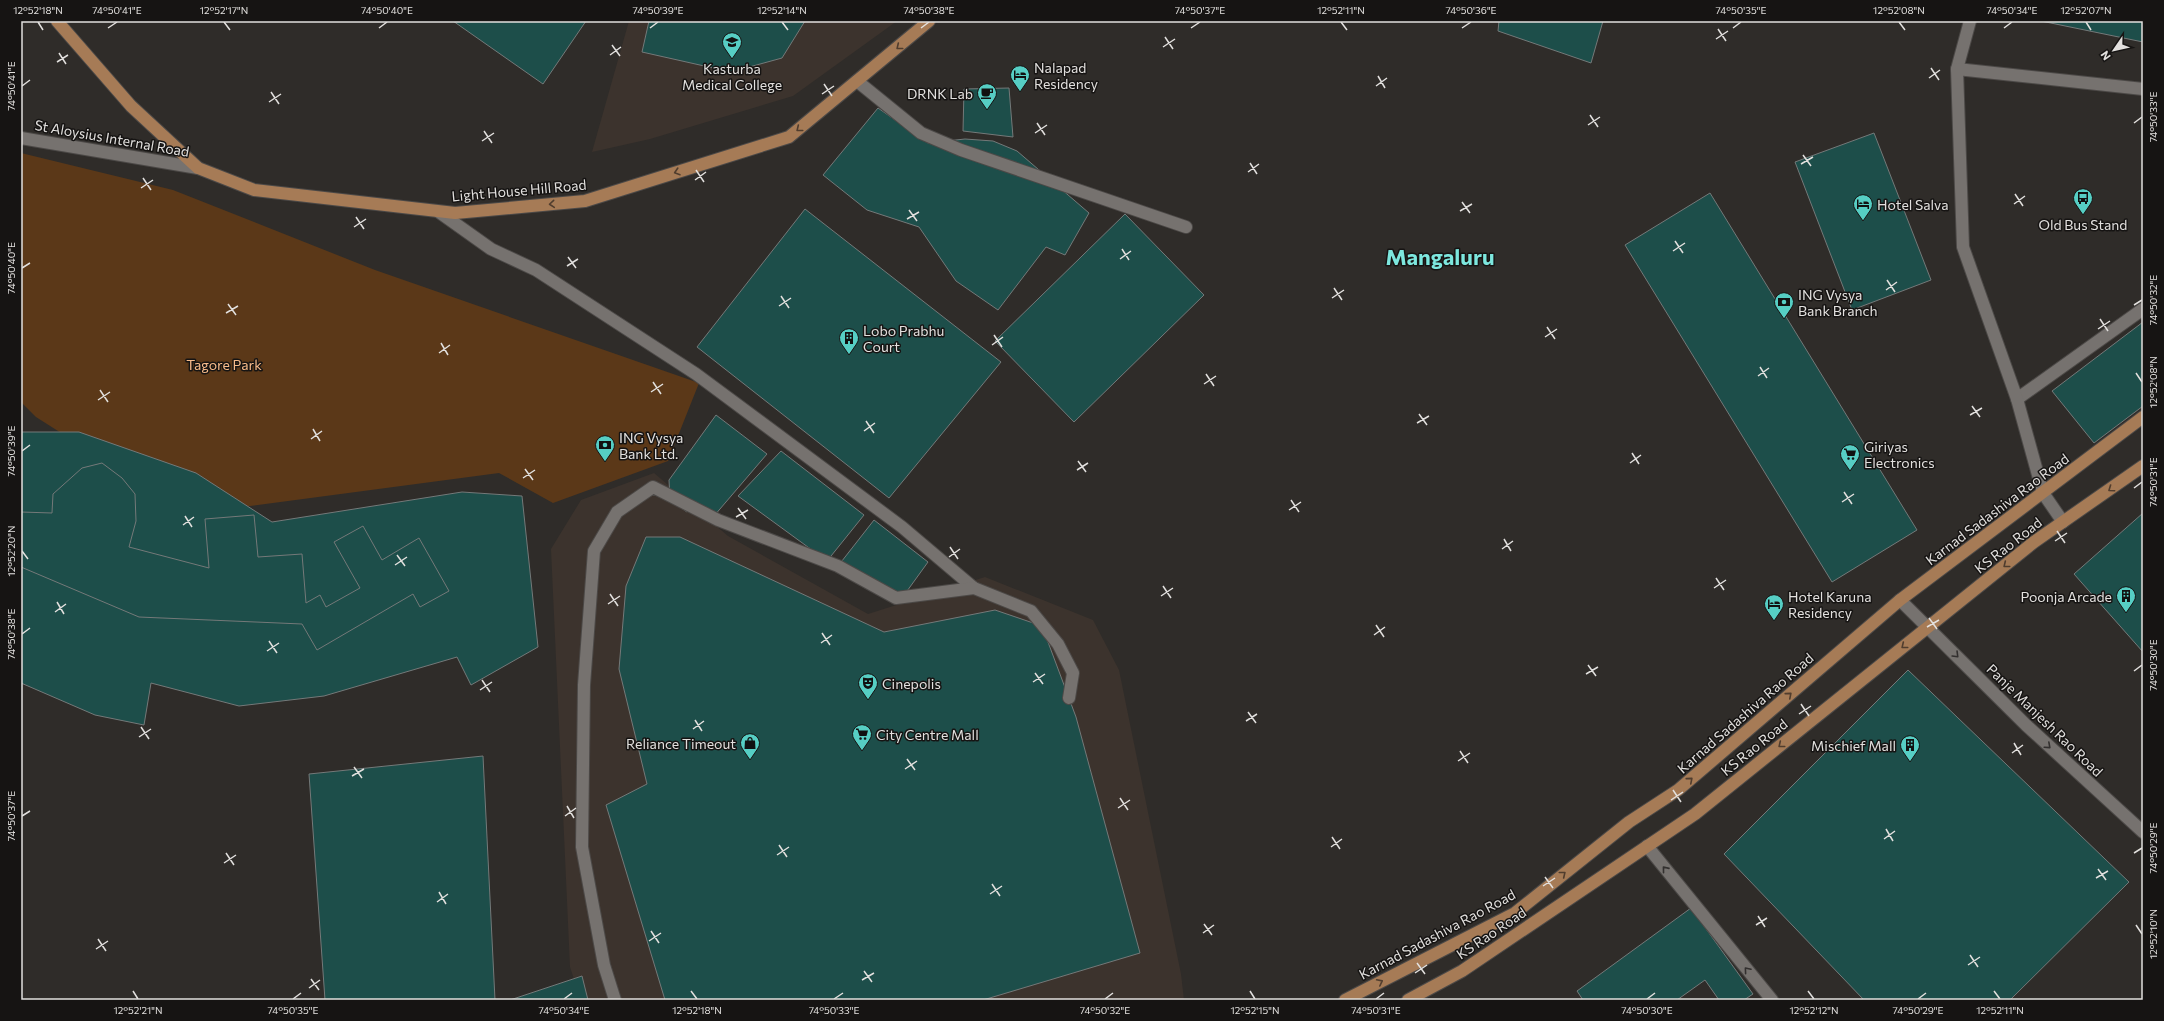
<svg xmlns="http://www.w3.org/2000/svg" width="2164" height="1021" viewBox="0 0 2164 1021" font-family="Commissioner,sans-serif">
	<rect width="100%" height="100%" fill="#2f2c29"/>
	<g fill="#3c332d">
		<path d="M629 21H897L793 96 650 139 592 152Z"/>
		<path d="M654 473 728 536 868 614 985 577 1093 620 1119 670 1181 974 1184 1000H581L570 967 551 549 581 500Z"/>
	</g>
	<path fill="#5b3818" d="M21 153 173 190 375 270 699 383 668 461 553 503 499 473 204 512 132 478 36 417 21 402Z"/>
	<g fill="#1d4e4a" stroke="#747979">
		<path d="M453 21H586L543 84Z"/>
		<path d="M649 21H805L782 58 731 72 642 52Z"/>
		<path d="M1499 21H1603L1591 63 1498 31Z"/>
		<path d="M2041 21H2143V42Z"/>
		<path d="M1009 88 1013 137 963 131 964 89Z"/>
		<path d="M878 108 928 143 965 139 993 141 1017 151 1089 213 1065 255 1046 247 998 310 956 281 919 227 867 210 823 175Z"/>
		<path d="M1874 133 1931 280 1852 310 1795 162Z"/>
		<path d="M1710 193 1917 530 1832 582 1625 245Z"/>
		<path d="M805 209 1001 362 889 498 697 347Z"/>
		<path d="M1125 214 1204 295 1074 422 995 341Z"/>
		<path d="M2143 322V406L2094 443 2052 391Z"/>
		<path d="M716 415 767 454 714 516 696 502 687 512 670 500 669 480Z"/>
		<path d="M21 432H79L196 473 272 522 462 492 522 496 538 647 471 685 457 657 324 696 239 706 151 683 144 725 95 715 21 683Z"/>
		<path d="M781 451 864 515 827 561 738 496Z"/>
		<path d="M102 463 122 478 135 494 136 521 129 547 209 568 205 519 254 515 258 557 302 554 306 603 320 595 326 607 360 588 334 542 363 526 382 560 419 538 449 591 420 607 413 594 317 650 302 624 139 617 21 567V512L52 513 53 494 82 468Z"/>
		<path d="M2143 513V652L2074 574Z"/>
		<path d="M874 520 928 562 902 598 838 566Z"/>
		<path d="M646 537H680L884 632 995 610 1042 626 1076 717 1140 953 983 1000H665L606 805 647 784 619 669 626 586Z"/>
		<path d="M1908 670 2129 882 2010 1000H1864L1724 854Z"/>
		<path d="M483 756 495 1000H325L309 774Z"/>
		<path d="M1691 908 1753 994 1744 1000H1719L1705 980 1677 1000H1583L1577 991Z"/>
		<path d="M582 976 588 1000H510Z"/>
	</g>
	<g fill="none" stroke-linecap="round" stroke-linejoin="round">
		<g stroke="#4c4947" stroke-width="14">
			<g id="lane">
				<path d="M1957 69 1970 21"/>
				<path d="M857 81 921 133 961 150 1186 227"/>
				<path d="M21 138 198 168"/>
				<path d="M439 212 491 249 536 270 696 374 902 527 974 588"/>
				<path d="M2017 399 2143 309"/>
				<path d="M2063 522 2043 493 2017 399 1963 247 1957 69 2143 89"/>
				<path d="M615 1000 604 965 582 847 584 685 594 551 617 512 653 487 718 520 838 566 896 598 974 588 1031 611 1058 644 1073 673 1069 698"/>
			</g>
		</g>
		<g stroke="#4c4947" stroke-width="14">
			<g id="street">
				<path d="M1900 600 2026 725 2143 832"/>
				<path d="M1647 846 1772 1000"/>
			</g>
		</g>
		<g stroke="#4c4947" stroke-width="14">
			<g id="primary">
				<path d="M57 21 131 106 198 168 254 190 455 213 585 201 789 137 929 21"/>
				<path d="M1345 1000 1515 913 1629 822 1678 790 1900 600 2143 417"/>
				<path d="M1408 1000 1462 971 1695 814 2034 542 2143 466"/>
			</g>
		</g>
		<use href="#lane" stroke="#76726f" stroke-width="12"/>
		<use href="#street" stroke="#76726f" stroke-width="12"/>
		<use href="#primary" stroke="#a67b56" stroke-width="12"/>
	</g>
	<defs><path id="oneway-chevron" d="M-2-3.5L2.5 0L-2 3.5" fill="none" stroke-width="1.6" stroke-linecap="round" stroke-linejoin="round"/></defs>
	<g stroke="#503d2e">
		<use href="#oneway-chevron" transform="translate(899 47) rotate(141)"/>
		<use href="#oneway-chevron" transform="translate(799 129) rotate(141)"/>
		<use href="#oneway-chevron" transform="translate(677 172) rotate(162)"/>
		<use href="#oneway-chevron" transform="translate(552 204) rotate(175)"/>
		<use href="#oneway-chevron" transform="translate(2111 489) rotate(145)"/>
		<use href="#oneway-chevron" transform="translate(2006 565) rotate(141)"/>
		<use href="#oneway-chevron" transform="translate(1904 646) rotate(141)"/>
		<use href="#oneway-chevron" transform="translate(1789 695) rotate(-41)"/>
		<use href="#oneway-chevron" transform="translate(1781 745) rotate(141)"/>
		<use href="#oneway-chevron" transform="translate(1690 780) rotate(-41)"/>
		<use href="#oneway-chevron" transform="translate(1563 874) rotate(-39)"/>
		<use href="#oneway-chevron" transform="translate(1380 982) rotate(-27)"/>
	</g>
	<g stroke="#33302f">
		<use href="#oneway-chevron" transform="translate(1956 655) rotate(45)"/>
		<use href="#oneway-chevron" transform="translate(2048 746) rotate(42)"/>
		<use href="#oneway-chevron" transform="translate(1665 869) rotate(-129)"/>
		<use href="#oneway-chevron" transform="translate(1747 970) rotate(-130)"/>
	</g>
	<path fill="none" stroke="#e2e0de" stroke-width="1.5" d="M38 22 43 30M224 22 230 30M782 22 788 30M1341 22 1347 30M1899 22 1905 30M2086 22 2091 30M108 28 117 22M379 28 387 22M650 28 658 22M921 28 929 22M1191 28 1200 22M1462 28 1471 22M1733 28 1741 22M2004 28 2012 22M1718 29 1726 41M1165 37 1173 49M1716 39 1728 31M612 45 620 56M1163 47 1175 39M59 53 66 64M610 55 621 47M57 62 68 55M1931 68 1939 80M1378 76 1385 88M1929 78 1940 70M824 84 832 96M22 86 30 80M1376 86 1387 78M271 92 279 104M822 94 834 86M269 102 281 94M1590 115 1598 127M1037 123 1045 135M2134 123 2142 117M1588 125 1600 117M484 131 492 143M1035 133 1047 125M482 141 494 133M1803 155 1811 166M1250 163 1257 174M1801 164 1813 157M696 170 704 182M1248 172 1259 164M143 178 151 190M695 180 706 172M141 188 153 180M2015 194 2023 206M1462 202 1470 213M2014 204 2025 196M909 210 917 221M1460 211 1472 204M356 217 364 229M907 219 919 212M354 227 366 219M1675 241 1683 253M1122 249 1129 260M1673 251 1685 243M568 257 576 268M1120 259 1131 251M567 266 578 259M22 268 30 263M1887 280 1895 292M1334 288 1342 300M1886 290 1897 282M781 296 789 308M1332 298 1344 290M228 304 236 315M2134 305 2142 300M779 306 791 298M226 313 238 306M2100 319 2108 331M1547 327 1555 339M2098 329 2110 321M994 335 1002 347M1545 337 1557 329M441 343 448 355M992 345 1003 337M439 353 450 345M1760 367 1767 378M2136 373 2142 382M1206 374 1214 386M1758 376 1769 368M653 382 661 394M1204 384 1216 376M100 390 108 402M651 392 663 384M98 400 110 392M1972 406 1980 417M1419 414 1427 425M1970 415 1982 408M866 421 874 433M1417 423 1429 416M313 429 320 441M864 431 875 423M311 439 322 431M22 451 30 445M1632 453 1639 464M1078 461 1086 472M1630 463 1641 455M525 469 533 480M1077 470 1088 463M523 478 535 470M2134 488 2142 482M1844 492 1852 504M1291 500 1299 512M1842 502 1854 494M738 508 746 519M1289 510 1301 502M185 516 192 527M736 517 748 510M183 525 194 517M2057 531 2065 543M1504 539 1511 551M2055 541 2067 533M950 547 958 559M1502 549 1513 541M22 551 28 559M397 555 405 566M949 557 960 549M395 565 407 557M1716 578 1724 590M1163 586 1171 598M1714 588 1726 580M610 594 618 606M1161 596 1173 588M57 602 64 614M608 604 620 596M55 612 66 604M1929 618 1937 629M1376 625 1384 637M1927 627 1939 620M822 633 830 645M22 634 30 628M1374 635 1385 627M269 641 277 653M821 643 832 635M267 651 279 643M1588 665 1596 676M2134 671 2142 665M1035 673 1043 684M1586 674 1598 667M482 680 490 692M1033 682 1045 674M480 690 492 682M1801 704 1809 716M1248 712 1256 723M1799 714 1811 706M695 720 702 731M1246 721 1257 714M141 727 149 739M693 729 704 721M139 737 151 729M2014 743 2021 755M1460 751 1468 763M2012 753 2023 745M907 759 915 770M1458 761 1470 753M354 767 362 778M905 769 917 761M352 776 364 769M1673 790 1681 802M1120 798 1128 810M1671 800 1683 792M567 806 574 818M1118 808 1130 800M22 816 30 811M565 816 576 808M1886 829 1893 841M1332 837 1340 849M1884 839 1895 831M779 845 787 857M1331 847 1342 839M226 853 234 865M2134 853 2142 848M777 855 789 847M224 863 236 855M2098 869 2106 880M1545 877 1553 888M2096 878 2108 871M992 884 1000 896M1543 886 1555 878M439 892 446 904M990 894 1002 886M437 902 448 894M1758 916 1765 927M1204 924 1212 935M1756 925 1767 918M2136 925 2142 934M651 931 659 943M1203 933 1214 925M98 939 106 951M649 941 661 933M96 949 108 941M1970 955 1978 967M1417 963 1425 974M1968 965 1980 957M864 971 872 982M1415 973 1427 965M311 979 319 990M862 980 874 973M309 988 320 980M133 991 138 999M691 991 697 999M1250 991 1255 999M1808 991 1814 999M1994 991 2000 999M293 999 301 993M564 999 572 993M834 999 843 993M1105 999 1113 993M1376 999 1384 993M1647 999 1655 993M1918 999 1926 993"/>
	<defs>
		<g id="university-pin" transform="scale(1)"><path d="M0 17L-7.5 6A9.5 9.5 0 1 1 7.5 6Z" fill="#56cec4" stroke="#161413"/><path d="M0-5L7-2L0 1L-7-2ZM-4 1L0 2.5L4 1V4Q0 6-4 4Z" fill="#111"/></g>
		<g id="hotel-pin" transform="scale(1)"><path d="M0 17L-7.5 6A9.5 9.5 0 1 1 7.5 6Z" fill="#56cec4" stroke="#161413"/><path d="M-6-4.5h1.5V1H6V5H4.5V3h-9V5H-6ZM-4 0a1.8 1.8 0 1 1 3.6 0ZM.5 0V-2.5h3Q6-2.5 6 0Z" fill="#111"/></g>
		<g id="cafe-pin" transform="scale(1)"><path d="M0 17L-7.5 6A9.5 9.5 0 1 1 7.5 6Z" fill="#56cec4" stroke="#161413"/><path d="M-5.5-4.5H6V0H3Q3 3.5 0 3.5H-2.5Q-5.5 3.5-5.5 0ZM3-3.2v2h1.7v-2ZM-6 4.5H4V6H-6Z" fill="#111"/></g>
		<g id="bus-pin" transform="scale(1)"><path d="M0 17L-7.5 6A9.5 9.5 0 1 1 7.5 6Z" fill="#56cec4" stroke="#161413"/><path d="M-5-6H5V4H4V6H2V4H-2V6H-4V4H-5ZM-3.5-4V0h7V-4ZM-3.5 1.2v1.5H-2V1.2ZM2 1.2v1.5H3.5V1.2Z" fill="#111"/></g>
		<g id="bank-pin" transform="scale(1)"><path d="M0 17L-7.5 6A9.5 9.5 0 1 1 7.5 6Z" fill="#56cec4" stroke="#161413"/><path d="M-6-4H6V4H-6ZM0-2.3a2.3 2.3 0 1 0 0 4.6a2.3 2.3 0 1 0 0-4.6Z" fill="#111"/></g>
		<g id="building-pin" transform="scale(1)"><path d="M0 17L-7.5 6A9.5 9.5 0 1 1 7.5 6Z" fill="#56cec4" stroke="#161413"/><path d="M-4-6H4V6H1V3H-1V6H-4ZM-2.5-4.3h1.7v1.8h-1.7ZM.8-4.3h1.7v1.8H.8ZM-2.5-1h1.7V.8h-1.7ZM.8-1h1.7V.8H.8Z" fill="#111"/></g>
		<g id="supermarket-pin" transform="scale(1)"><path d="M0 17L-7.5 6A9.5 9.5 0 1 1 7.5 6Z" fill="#56cec4" stroke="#161413"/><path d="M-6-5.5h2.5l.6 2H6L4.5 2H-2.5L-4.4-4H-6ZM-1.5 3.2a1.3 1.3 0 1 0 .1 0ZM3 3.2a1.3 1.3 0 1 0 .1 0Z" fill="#111"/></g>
		<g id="theatre-pin" transform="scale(1)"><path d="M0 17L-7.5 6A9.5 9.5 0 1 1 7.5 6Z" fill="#56cec4" stroke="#161413"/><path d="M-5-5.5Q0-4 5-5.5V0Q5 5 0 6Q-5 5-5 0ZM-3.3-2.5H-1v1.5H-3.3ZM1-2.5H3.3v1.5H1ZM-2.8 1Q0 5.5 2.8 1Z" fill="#111"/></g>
		<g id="shop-pin" transform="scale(1)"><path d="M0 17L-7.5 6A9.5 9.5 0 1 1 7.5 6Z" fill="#56cec4" stroke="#161413"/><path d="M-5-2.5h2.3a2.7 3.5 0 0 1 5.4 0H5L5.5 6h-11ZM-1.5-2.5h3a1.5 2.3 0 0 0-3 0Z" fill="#111"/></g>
	</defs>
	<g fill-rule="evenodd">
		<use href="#university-pin" x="732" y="42"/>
		<use href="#hotel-pin" x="1020" y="75"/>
		<use href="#cafe-pin" x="987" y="93"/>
		<use href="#bus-pin" x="2083" y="198"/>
		<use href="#hotel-pin" x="1863" y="204"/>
		<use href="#bank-pin" x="1784" y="302"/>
		<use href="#building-pin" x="849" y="338"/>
		<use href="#bank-pin" x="605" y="445"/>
		<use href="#supermarket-pin" x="1850" y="454"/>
		<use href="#building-pin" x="2126" y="596"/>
		<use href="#hotel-pin" x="1774" y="604"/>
		<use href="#theatre-pin" x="868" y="683"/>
		<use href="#supermarket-pin" x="862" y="734"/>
		<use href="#shop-pin" x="750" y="743"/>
		<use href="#building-pin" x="1910" y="745"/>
	</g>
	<g text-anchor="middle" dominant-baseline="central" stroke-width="3" stroke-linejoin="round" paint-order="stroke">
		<g font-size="14" fill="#e2e0de" stroke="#161413" text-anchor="start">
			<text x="1034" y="67">Nalapad<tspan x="1034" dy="16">Residency</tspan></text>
			<text x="732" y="68" text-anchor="middle">Kasturba<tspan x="732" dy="16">Medical College</tspan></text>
			<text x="973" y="93" text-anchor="end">DRNK Lab</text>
			<text x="1877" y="204">Hotel Salva</text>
			<text x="2083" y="224" text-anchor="middle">Old Bus Stand</text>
			<text x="1798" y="294">ING Vysya<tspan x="1798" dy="16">Bank Branch</tspan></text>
			<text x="863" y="330">Lobo Prabhu<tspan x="863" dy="16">Court</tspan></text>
			<text x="619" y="437">ING Vysya<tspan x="619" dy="16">Bank Ltd.</tspan></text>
			<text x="1864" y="446">Giriyas<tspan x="1864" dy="16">Electronics</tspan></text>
			<text x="1788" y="596">Hotel Karuna<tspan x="1788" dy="16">Residency</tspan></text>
			<text x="2112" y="596" text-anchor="end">Poonja Arcade</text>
			<text x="882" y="683">Cinepolis</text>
			<text x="876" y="734">City Centre Mall</text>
			<text x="736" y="743" text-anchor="end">Reliance Timeout</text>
			<text x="1896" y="745" text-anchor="end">Mischief Mall</text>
		</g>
		<g font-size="14" fill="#e2e0de" stroke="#161413">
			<text transform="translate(112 138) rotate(10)">St Aloysius Internal Road</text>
			<text transform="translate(519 190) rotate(-5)">Light House Hill Road</text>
			<text transform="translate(1997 509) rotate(-37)">Karnad Sadashiva Rao Road</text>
			<text transform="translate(2008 545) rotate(-38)">KS Rao Road</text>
			<text transform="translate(1745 713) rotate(-41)">Karnad Sadashiva Rao Road</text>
			<text transform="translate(2045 720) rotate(44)">Panje Manjesh Rao Road</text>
			<text transform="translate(1754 747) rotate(-39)">KS Rao Road</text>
			<text transform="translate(1491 933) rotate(-34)">KS Rao Road</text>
			<text transform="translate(1437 934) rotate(-28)">Karnad Sadashiva Rao Road</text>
		</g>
		<g font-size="14" fill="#f7bb8a" stroke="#161413">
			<text x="224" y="364">Tagore Park</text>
		</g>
		<g font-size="22" font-weight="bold" fill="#7de7de" stroke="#161413">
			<text x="1440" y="256">Mangaluru</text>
		</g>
	</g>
	<rect width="2164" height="1021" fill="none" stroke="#161413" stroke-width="44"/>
	<g transform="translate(2114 50) rotate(236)" stroke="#161413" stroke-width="3" paint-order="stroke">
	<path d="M0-3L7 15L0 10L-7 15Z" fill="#e2e0de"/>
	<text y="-6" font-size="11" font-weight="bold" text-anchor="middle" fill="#e2e0de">N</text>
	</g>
	<rect x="22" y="22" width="2120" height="977" fill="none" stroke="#e2e0de" stroke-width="1.5"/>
	<g font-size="10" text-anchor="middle" fill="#e2e0de">
		<text x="38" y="14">12°52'18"N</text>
		<text x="117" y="14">74°50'41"E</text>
		<text x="224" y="14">12°52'17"N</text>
		<text x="387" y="14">74°50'40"E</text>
		<text x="658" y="14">74°50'39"E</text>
		<text x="782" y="14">12°52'14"N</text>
		<text x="929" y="14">74°50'38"E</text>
		<text x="1200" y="14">74°50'37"E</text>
		<text x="1341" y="14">12°52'11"N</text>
		<text x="1471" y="14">74°50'36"E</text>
		<text x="1741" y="14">74°50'35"E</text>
		<text x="1899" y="14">12°52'08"N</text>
		<text x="2012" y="14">74°50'34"E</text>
		<text x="2086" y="14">12°52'07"N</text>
		<text transform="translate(11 86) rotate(-90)" y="4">74°50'41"E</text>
		<text transform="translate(2153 117) rotate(-90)" y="4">74°50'33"E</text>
		<text transform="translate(11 268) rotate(-90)" y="4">74°50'40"E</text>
		<text transform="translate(2153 300) rotate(-90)" y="4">74°50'32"E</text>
		<text transform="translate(2153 382) rotate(-90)" y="4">12°52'08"N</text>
		<text transform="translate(11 451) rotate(-90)" y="4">74°50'39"E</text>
		<text transform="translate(2153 482) rotate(-90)" y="4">74°50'31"E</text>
		<text transform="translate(11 551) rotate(-90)" y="4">12°52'20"N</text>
		<text transform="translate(11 634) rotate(-90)" y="4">74°50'38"E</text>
		<text transform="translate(2153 665) rotate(-90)" y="4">74°50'30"E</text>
		<text transform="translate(11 816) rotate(-90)" y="4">74°50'37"E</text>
		<text transform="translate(2153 848) rotate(-90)" y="4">74°50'29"E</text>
		<text transform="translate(2153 934) rotate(-90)" y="4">12°52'10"N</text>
		<text x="138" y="1014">12°52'21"N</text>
		<text x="293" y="1014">74°50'35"E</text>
		<text x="564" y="1014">74°50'34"E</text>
		<text x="697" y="1014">12°52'18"N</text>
		<text x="834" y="1014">74°50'33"E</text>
		<text x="1105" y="1014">74°50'32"E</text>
		<text x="1255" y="1014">12°52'15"N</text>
		<text x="1376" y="1014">74°50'31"E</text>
		<text x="1647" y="1014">74°50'30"E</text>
		<text x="1814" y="1014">12°52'12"N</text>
		<text x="1918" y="1014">74°50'29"E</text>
		<text x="2000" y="1014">12°52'11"N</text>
	</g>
</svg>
